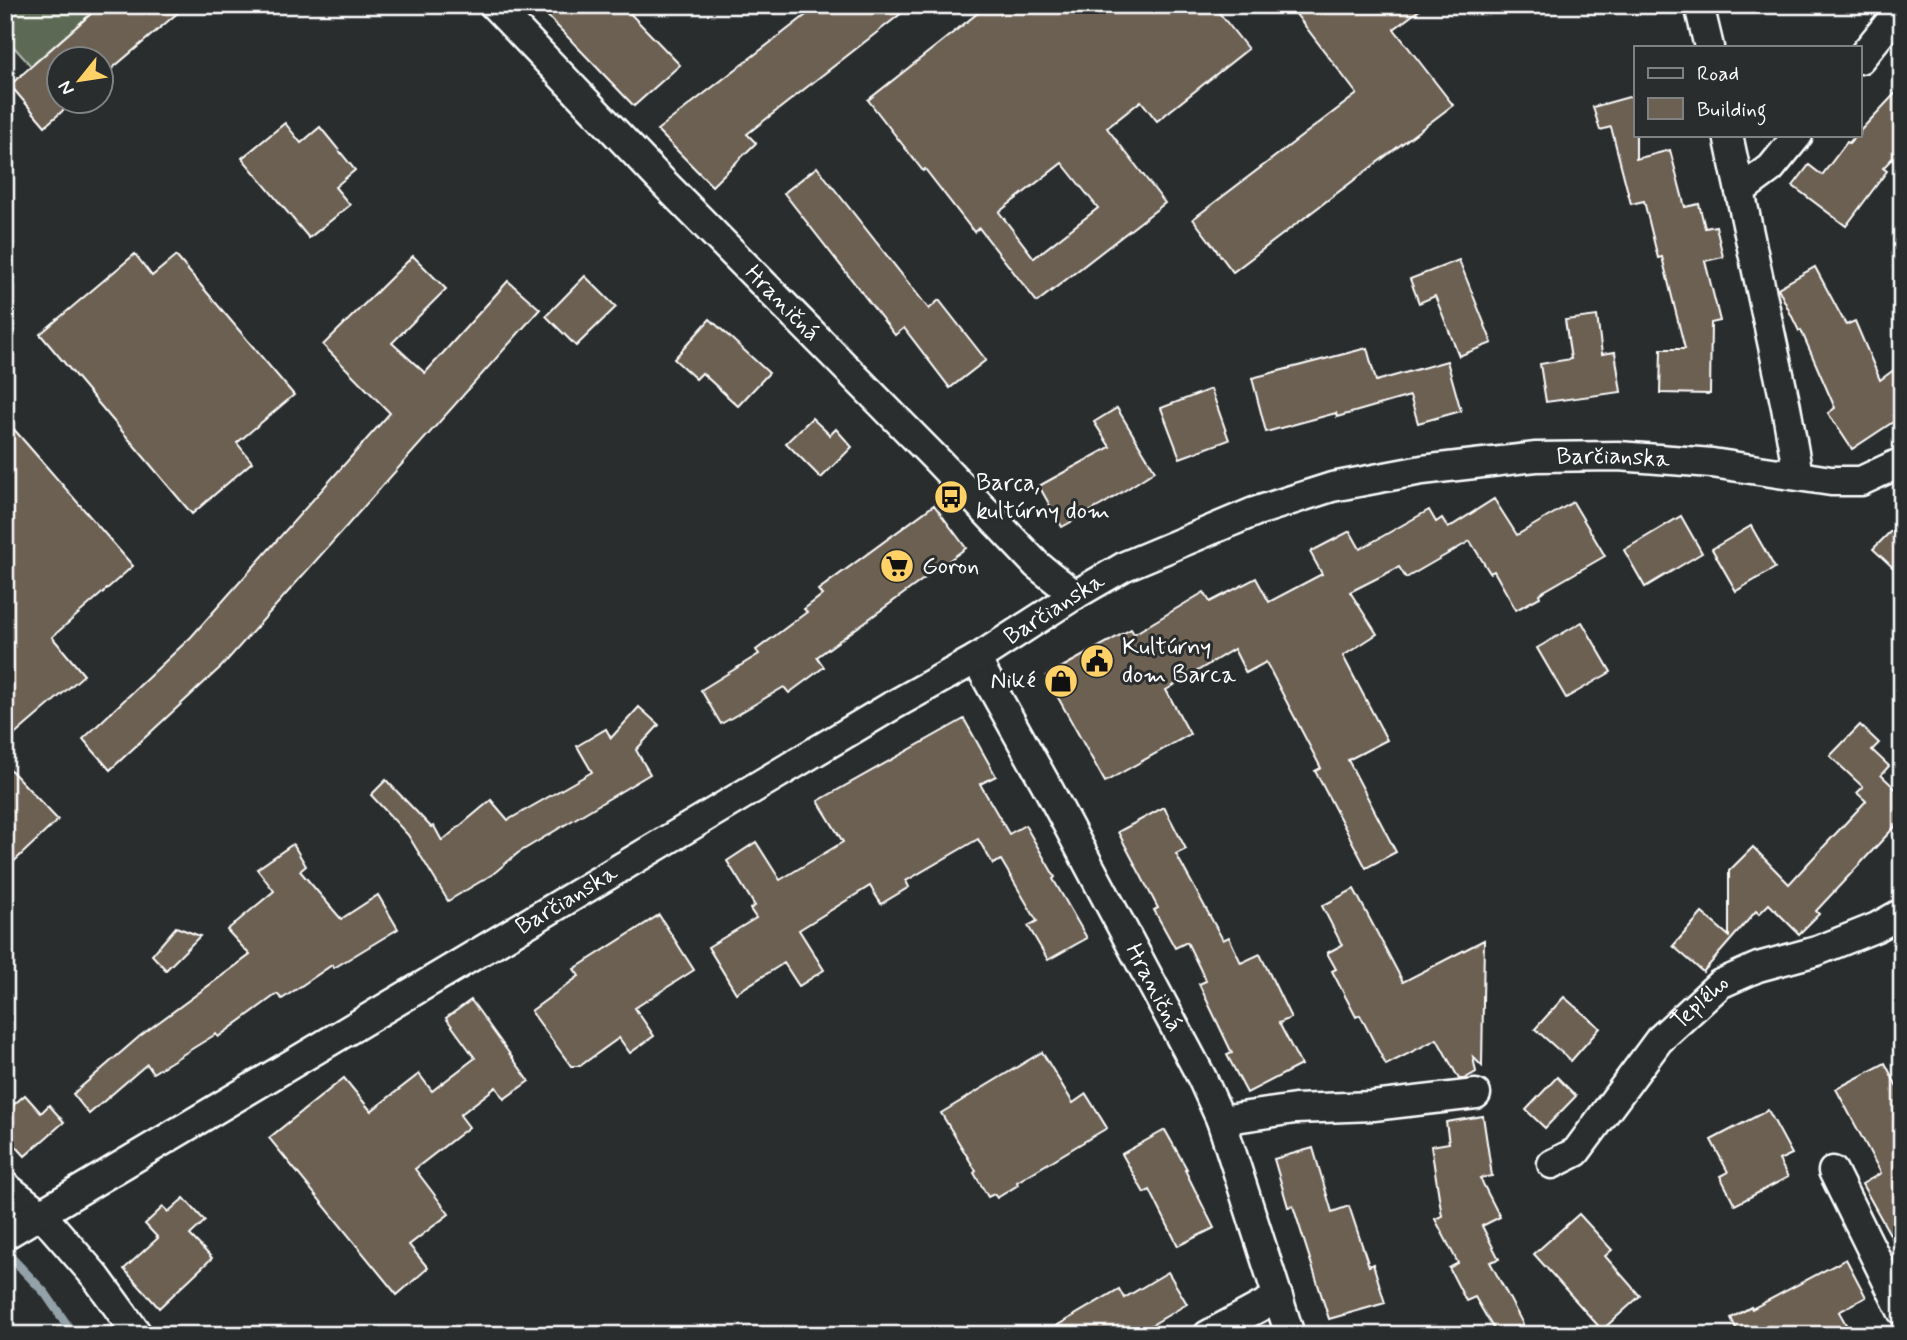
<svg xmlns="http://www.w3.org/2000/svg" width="1907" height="1340" viewBox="0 0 1907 1340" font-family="Mynerve,sans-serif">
	<rect width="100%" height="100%" fill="#2a2d2e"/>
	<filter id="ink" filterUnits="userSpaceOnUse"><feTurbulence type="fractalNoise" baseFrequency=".0143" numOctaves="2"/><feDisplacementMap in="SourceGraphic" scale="14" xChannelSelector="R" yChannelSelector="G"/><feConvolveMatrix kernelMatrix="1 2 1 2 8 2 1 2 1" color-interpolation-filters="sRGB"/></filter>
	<g filter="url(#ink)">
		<path fill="#5c6b54" stroke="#aeb5aa" stroke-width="2" d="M5 5H101L31 66 5 37Z"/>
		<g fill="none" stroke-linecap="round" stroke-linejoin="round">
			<path stroke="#93a1a9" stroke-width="9" d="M5 1251 45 1293 74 1335"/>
		</g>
		<g fill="#6c6053" stroke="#fff" stroke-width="2" fill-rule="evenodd">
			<path d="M101 5H187L102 77V60H60V102H73L45 126 10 85Z"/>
			<path d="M537 5H622L680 65 634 106Z"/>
			<path d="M819 5H912L747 134 756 143 712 186 657 130Z"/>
			<path d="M988 5H1213L1248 49 1157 121 1141 101 1107 128 1165 203 1037 302 979 228 974 232 925 169 923 171 868 100ZM1062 163 1098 208 1034 258 999 212Z"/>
			<path d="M1289 5H1426L1394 29 1453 105 1233 272 1193 219 1357 94Z"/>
			<path d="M1902 86V148L1883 168 1887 171 1846 226 1793 186 1809 165 1822 175 1847 142 1849 143 1856 135H1860V131Z"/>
			<path d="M1636 95V159L1670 150 1685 207 1699 204 1705 228 1716 226 1723 257 1705 261 1720 321 1711 323 1710 394 1660 393 1661 349H1685L1662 257 1658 258 1644 201 1631 204 1611 127 1600 130 1593 107Z"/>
			<path d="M285 123 301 143 320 127 355 170 335 187 350 205 309 238 242 158Z"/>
			<path d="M817 167 929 309 939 300 986 360 950 388 904 328 895 335 784 193Z"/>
			<path d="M135 254 152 276 176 256 294 395 237 443 252 462 192 514 40 334Z"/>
			<path d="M413 256 446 289 392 343 425 373 508 281 540 309 222 666 110 770 83 739 191 637 390 413 323 345Z"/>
			<path d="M1459 260 1492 343 1459 356 1435 296 1419 303 1410 279Z"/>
			<path d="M1815 267 1846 325 1855 321 1880 380 1902 364V416L1852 449 1828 413 1835 408 1801 330 1799 331 1778 288Z"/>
			<path d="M585 276 616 307 576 346 546 316Z"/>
			<path d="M1597 316 1602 354 1615 352 1621 392 1546 402 1540 364 1571 359 1565 320Z"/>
			<path d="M710 319 769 373 738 406 702 373 696 379 674 359Z"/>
			<path d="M1367 348 1376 381 1447 361 1461 411 1418 423 1410 396 1337 417 1336 413 1266 432 1252 378Z"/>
			<path d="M1211 389 1229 440 1180 458 1161 408Z"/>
			<path d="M1117 408 1155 471 1105 503 1062 527 1039 486 1110 447 1094 422Z"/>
			<path d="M812 418 830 435 836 429 852 447 821 478 786 443Z"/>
			<path d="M5 419 133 566 52 637 84 675 5 743Z"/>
			<path d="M1494 499 1517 535 1573 502 1605 556 1539 594 1540 597 1516 610 1494 571 1490 573 1470 541 1406 578 1399 567 1350 592 1377 634 1343 656 1387 740 1348 760 1396 852 1366 868 1315 771 1321 768 1266 662 1246 673 1234 649 1166 690 1190 734 1105 782 1046 676 1131 629 1134 634 1204 592 1210 602 1256 578 1269 602 1322 574 1310 552 1350 531 1360 549 1429 510 1436 522 1442 518 1448 528Z"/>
			<path d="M934 505 966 548 817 657 824 667 789 693 784 687 721 724 701 690 759 654 756 650 807 612 804 609 822 595 818 590Z"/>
			<path d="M1681 516 1702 553 1645 587 1624 550Z"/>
			<path d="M1902 520V576L1873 549Z"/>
			<path d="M1751 526 1775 568 1736 591 1712 549Z"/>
			<path d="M1582 622 1611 672 1566 698 1537 648Z"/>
			<path d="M639 707 659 725 636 750 650 774 518 853 493 874 448 901 408 835 371 795 386 780 431 827 434 826 442 841 491 800 508 820 592 772 577 746 606 729 611 738Z"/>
			<path d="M964 719 996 776 980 784 1009 834 1025 825 1055 877 1053 879 1087 938 1048 960 1028 926 1037 921 1001 860 993 864 978 839 906 881 909 887 881 904 870 886 799 930 824 970 799 986 784 963 736 993 708 947 756 918 750 909 755 906 727 861 756 842 780 880 843 842 818 801Z"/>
			<path d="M1860 725 1879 743 1872 750 1889 766 1881 775 1902 795V819L1816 911 1819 914 1799 934 1769 904 1759 914 1756 911 1703 972 1673 946 1702 913 1729 936V871L1753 847 1789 884 1866 801 1857 793 1863 787 1830 756Z"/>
			<path d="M5 764 58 820 5 870Z"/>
			<path d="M1164 807 1186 849 1176 854 1223 940 1229 937 1241 963 1260 954 1291 1018 1279 1023 1301 1065 1247 1093 1227 1055 1232 1053 1199 984 1206 981 1187 942 1175 948 1154 910 1158 908 1118 832Z"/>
			<path d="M293 844 306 866 300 871 341 919 378 895 398 929 334 968 332 965 282 999 277 994 218 1037 216 1034 153 1073 147 1064 89 1114 73 1094 140 1036 250 955 227 930 274 891 257 869Z"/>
			<path d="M1354 889 1403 982 1484 940 1482 1066 1473 1057 1476 1072 1464 1079H1459L1437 1039 1386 1065 1360 1015 1356 1017 1332 971 1336 969 1327 953 1342 945 1322 906Z"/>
			<path d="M659 915 694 970 635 1008 654 1036 630 1053 619 1038 580 1066H571L531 1011 579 976 574 969Z"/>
			<path d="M176 927 200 936 166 970 152 955Z"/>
			<path d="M1564 997 1600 1028 1571 1061 1535 1029Z"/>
			<path d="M471 1000 529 1081 504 1099 496 1087 460 1115 469 1127 415 1169 449 1214 409 1245 428 1268 397 1295 269 1138 344 1078 371 1111 419 1074 432 1091 475 1058 446 1018Z"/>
			<path d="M1042 1052 1073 1103 1086 1094 1107 1128 1017 1182 1018 1185 997 1198 994 1194 988 1197 974 1173 976 1171 941 1113Z"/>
			<path d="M1885 1063 1902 1096V1256L1862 1184 1881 1173 1836 1089Z"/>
			<path d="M1557 1077 1576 1096 1545 1128 1526 1110Z"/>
			<path d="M25 1095 41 1113 49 1105 64 1122 25 1156 5 1134V1112Z"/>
			<path d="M1768 1110 1792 1154 1779 1160 1788 1177 1735 1205 1720 1176 1728 1172 1711 1140Z"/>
			<path d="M1483 1116 1492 1176 1480 1178 1500 1217 1482 1226 1499 1259 1490 1262 1523 1324 1503 1335H1497L1475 1297 1466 1301 1449 1268 1458 1263 1435 1219 1442 1216 1431 1146 1449 1143 1446 1122Z"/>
			<path d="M1165 1130 1187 1169 1185 1170 1214 1228 1178 1246 1150 1190 1144 1193 1122 1154Z"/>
			<path d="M1313 1148 1332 1212 1349 1206 1369 1266 1373 1264 1385 1303 1329 1319 1293 1206 1288 1207 1274 1159Z"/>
			<path d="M184 1198 205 1221 190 1235 212 1258 159 1308 124 1269 158 1238 145 1224 163 1207 168 1212Z"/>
			<path d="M1579 1214 1612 1250 1605 1256 1640 1296 1602 1330 1534 1254Z"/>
			<path d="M1846 1259 1866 1297 1839 1312 1852 1335H1739L1731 1318 1751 1307 1752 1309Z"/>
			<path d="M1168 1272 1187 1304 1135 1335H1041L1119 1289 1124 1298Z"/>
		</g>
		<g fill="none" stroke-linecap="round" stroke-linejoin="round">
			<g stroke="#fff" stroke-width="33">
				<g id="minor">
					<path id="s1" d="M494 5 660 179 935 458 1037 565 1075 595"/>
					<path d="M1699 5 1709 47"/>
					<path d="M1860 59 1902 7"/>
					<path d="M1728 135 1786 407 1798 475"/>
					<path d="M1740 191 1771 168 1798 135"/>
					<path id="s2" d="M976 659 1049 790 1202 1078 1221 1120 1290 1335"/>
					<path d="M1221 1120 1295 1109 1373 1106 1476 1094"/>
					<path id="s3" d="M1552 1164 1576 1152 1659 1040 1720 984 1758 967 1817 951 1877 927 1902 913"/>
					<path d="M1833 1171 1902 1311"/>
					<path d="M5 1186 41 1214 96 1277 138 1335"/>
					<path id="s4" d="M5 1235 890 707 976 659 1075 595 1125 566 1254 512 1332 487 1422 470 1536 457 1618 456 1712 463 1831 481H1861L1902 462"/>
					<path d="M1208 1335 1278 1297"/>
				</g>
			</g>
			<use href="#minor" stroke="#2a2d2e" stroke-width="28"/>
		</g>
	</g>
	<defs>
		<g id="bus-disc" transform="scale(1.75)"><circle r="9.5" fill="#ffd166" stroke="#2a2d2e"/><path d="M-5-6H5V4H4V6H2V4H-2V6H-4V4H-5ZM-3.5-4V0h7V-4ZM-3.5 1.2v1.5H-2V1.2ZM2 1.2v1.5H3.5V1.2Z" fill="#111"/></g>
		<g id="supermarket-disc" transform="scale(1.75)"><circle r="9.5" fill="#ffd166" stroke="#2a2d2e"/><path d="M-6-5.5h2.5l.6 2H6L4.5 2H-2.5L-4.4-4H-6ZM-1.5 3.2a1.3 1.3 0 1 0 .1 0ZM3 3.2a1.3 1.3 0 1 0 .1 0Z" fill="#111"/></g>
		<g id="civic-disc" transform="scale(1.75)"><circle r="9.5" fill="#ffd166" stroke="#2a2d2e"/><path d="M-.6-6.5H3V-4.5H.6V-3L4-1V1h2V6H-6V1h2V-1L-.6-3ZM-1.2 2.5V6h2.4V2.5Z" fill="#111"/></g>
		<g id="shop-disc" transform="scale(1.75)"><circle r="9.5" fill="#ffd166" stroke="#2a2d2e"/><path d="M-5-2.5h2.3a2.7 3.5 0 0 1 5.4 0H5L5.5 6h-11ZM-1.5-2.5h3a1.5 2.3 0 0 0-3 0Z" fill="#111"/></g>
	</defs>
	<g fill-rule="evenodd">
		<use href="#bus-disc" x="951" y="497"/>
		<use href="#supermarket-disc" x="897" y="566"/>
		<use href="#civic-disc" x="1097" y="661"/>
		<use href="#shop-disc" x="1061" y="681"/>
	</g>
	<g text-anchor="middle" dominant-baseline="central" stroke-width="6" stroke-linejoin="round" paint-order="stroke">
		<g font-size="24" fill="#fff" stroke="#2a2d2e">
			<text stroke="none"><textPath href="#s1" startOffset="415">Hraničná</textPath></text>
			<text stroke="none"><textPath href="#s4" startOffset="1810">Barčianska</textPath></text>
			<text stroke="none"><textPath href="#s4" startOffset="1222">Barčianska</textPath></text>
			<text stroke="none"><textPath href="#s4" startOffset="654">Barčianska</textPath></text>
			<text stroke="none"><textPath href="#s2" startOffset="374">Hraničná</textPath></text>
			<text stroke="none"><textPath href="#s3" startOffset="222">Teplého</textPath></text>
		</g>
		<g font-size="24" fill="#fff" stroke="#2a2d2e" text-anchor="start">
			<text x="976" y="483">Barca,<tspan x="976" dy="28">kultúrny dom</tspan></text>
			<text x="922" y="566">Goron</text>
			<text x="1122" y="647">Kultúrny<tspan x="1122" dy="28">dom Barca</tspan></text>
			<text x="1036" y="681" text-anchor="end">Niké</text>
		</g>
	</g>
	<rect width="1907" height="1340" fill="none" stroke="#2a2d2e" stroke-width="28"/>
	<rect x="14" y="14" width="1879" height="1312" fill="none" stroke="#fff" stroke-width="2.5" filter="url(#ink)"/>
	<rect x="1634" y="46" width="228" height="91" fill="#2a2d2e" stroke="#7f8182" stroke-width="2"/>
	<rect x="1648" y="68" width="35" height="10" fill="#2a2d2e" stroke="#7f8182" stroke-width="2"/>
	<text x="1697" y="80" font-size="21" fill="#ffffff">Road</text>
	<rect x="1648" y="98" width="35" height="21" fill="#6c6053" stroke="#7f8182" stroke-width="2"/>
	<text x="1697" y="116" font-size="21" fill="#ffffff">Building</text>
	<g transform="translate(80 80) rotate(240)"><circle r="33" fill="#2a2d2e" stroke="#7f8182" stroke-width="2"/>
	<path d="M0-5L12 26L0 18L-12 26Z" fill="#ffd166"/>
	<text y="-10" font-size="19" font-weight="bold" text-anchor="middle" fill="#ffffff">N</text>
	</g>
</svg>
